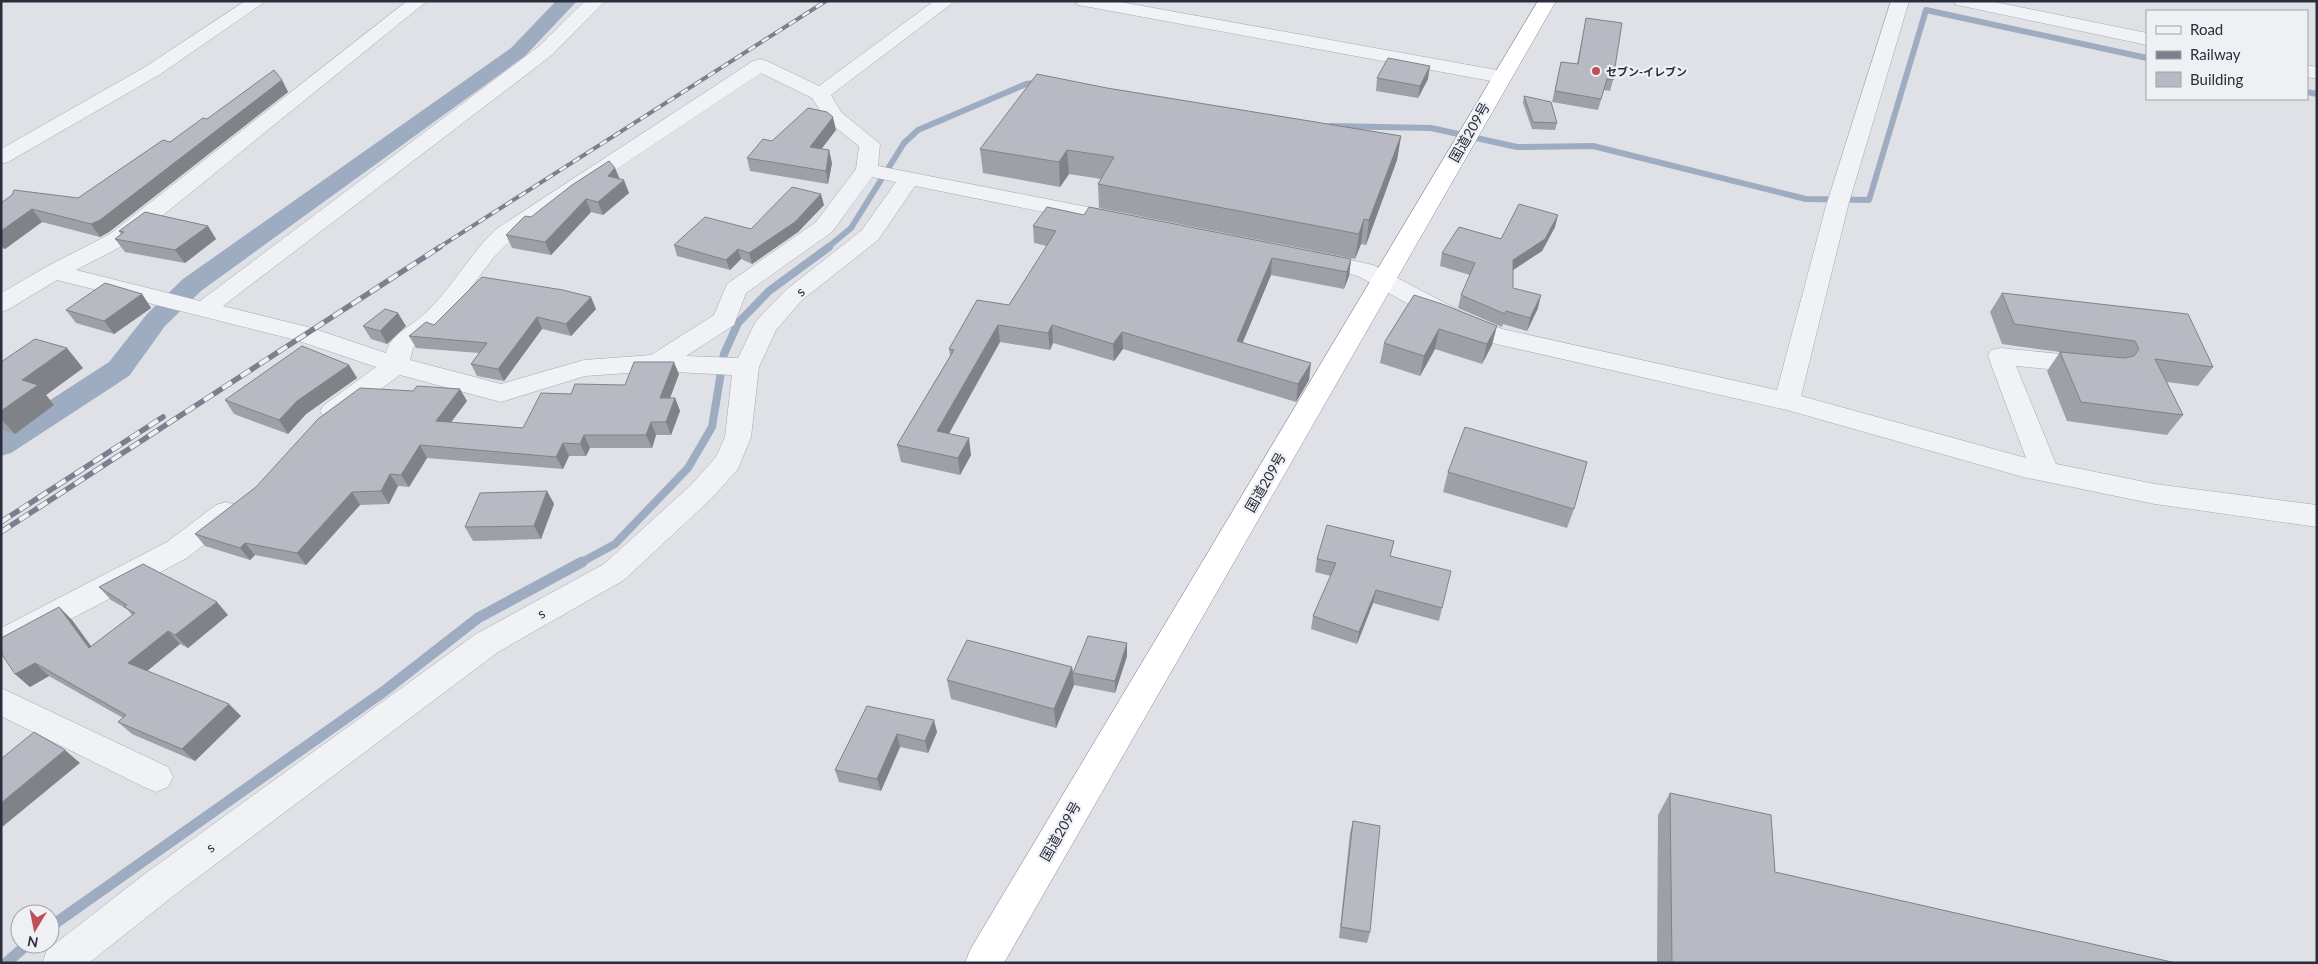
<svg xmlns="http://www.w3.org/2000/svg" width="2318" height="964" viewBox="0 0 2318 964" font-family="Lato,'Noto Sans JP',sans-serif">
	<rect width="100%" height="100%" fill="#dfe1e6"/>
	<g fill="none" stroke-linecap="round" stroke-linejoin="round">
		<g stroke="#9eacc2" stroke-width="6">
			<path d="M2307 92 2317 94"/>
			<path d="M1331 126 1431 128 1517 147 1593 146 1806 199 1869 200 1926 10 2147 58"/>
			<path d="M827 248 851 228 904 143 918 130 1026 84 1041 82"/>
		</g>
		<path stroke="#9eacc2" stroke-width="8" d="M580 563 615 544 688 468 712 427 724 354 738 323 769 291 829 247"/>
		<g stroke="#9eacc2" stroke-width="11">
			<path d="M50 927 383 692 478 618 582 562"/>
			<path d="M6 963 28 944"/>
		</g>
		<path fill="#9eacc2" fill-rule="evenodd" d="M556 1H577L525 56 201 291 165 326 129 376 11 453 1 456V432L109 362 147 314 183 279 511 48Z"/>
		<g stroke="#a5a8b0" stroke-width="1">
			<g id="minor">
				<path d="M245 1H266L159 75 8 162 1 164V149L145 67Z"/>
				<path d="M407 1H427L141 233 126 244 76 270 200 301 538 47 585 1H605L552 55 223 306 312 328 386 353C391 334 409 328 423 315 451 290 469 255 496 229L753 61 760 59 767 61 819 86 934 1H955L831 95 841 112 880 144 878 166 1123 214 1131 216 1134 221 1131 226 1123 228 915 186 878 240 802 300 776 330 759 367 751 437 738 469 711 499 624 580 498 652 172 897 89 963H42L47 950 146 873 476 634 604 564 691 485 716 457 725 437 732 375 657 371 585 376 501 402 400 375 342 417 333 420 324 417 320 411 324 405 376 367 296 340 57 280 9 309 1 312V293L46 267 110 234ZM761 73 812 98 826 120 859 146 856 169 816 222 727 284 714 315 651 355 584 360 501 384 410 360 413 348 444 322 494 257 512 239ZM872 177 896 182 862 230 786 290 756 321 738 358 686 356 734 325 746 293 832 232Z"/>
				<path d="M1075 1H1115L1502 71 1509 73 1512 77 1509 81 1502 83 1084 6 1078 5Z"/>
				<path d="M1891 1H1909L1848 206 1801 396 2026 458 1988 356 1991 350 2000 348 2092 357 2101 359 2105 365 2101 371 2092 373 2016 366 2056 464 2155 484 2317 505V527L2155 504 2023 477 1787 410 1496 344 1444 324 1358 276 1307 264 1303 259 1307 254 1315 252 1373 265 1462 312 1502 329 1777 390 1826 206Z"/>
				<path d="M1953 1H1990L2147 33V45L1962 6 1956 5Z"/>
				<path d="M2307 65 2317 67V79L2307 77Z"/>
				<path d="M226 502 236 505 240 512 236 519 187 558 67 621 12 652 1 655V628L167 542 216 505Z"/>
				<path d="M1 688 168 767 173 777 168 787 156 792 144 787 1 716Z"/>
			</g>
		</g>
		<g stroke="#888e9b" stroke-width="1">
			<path id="highway" d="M1538 1H1556L1004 963H965L970 950Z"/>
		</g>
		<use href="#minor" fill="#f1f2f5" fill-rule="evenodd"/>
		<use href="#highway" fill="#fff" fill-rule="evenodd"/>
		<g stroke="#7a808e" stroke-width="4">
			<path id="rail-far1" d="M438 248 826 1"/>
		</g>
		<g stroke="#7a808e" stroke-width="5.5">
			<g id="rail">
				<path d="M1 522 163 417"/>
				<path d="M1 532 440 247"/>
			</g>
		</g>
		<use href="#rail-far1" stroke="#eef0f4" stroke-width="2.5" stroke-dasharray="8" stroke-linecap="butt"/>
		<use href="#rail" stroke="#eef0f4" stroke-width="4" stroke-dasharray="11" stroke-linecap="butt"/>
	</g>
	<g fill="#9da0a7">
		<path d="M1586 18 1613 80 1610 91 1604 90 1598 110 1552 102 1561 62 1577 64Z"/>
		<path d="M1377 78 1428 79 1418 98 1376 91Z"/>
		<path d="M282 80 288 92 109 232 100 237 42 222 5 249 1 248V203L78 198 207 119Z"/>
		<path d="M1107 88 1401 136 1397 160 1366 245 1361 244 1355 259 1099 208 1098 184 1101 179 1069 174 1060 187 983 173 980 149Z"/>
		<path d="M1524 96 1557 123 1555 130 1532 129 1523 103Z"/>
		<path d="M836 130 821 149 832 163 828 184 750 171 747 158 772 141Z"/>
		<path d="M615 168 620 179 629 193 603 215 591 212 551 255 512 248 506 235 531 217Z"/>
		<path d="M824 205 798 232 752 264 741 259 730 270 677 256 674 245 751 229Z"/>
		<path d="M1084 215 1351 259 1349 276 1344 289 1271 275 1243 342 1309 380 1296 402 1123 349 1114 361 1053 343 1050 350 1000 342 949 434 971 455 960 475 901 462 897 445 950 356 949 349 1009 305 1047 246 1034 243 1033 226Z"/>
		<path d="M208 226 216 239 185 263 125 252 115 239 121 234 119 231Z"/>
		<path d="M1555 227 1542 251 1513 270V288L1538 308 1527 331 1503 324 1502 327 1458 308 1461 295 1470 275 1440 266 1442 253 1501 239Z"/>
		<path d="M2002 293 2213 367 2198 386 2167 382 2183 415 2167 435 2067 421 2047 371 2060 352 2002 344 1990 312Z"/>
		<path d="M142 294 151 308 114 334 76 323 66 310Z"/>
		<path d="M1414 295 1492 345 1482 364 1435 349 1420 376 1380 363 1384 343Z"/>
		<path d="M596 309 571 336 542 329 504 381 477 376 471 364 479 353 416 348 409 336 434 325Z"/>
		<path d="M363 326H406L387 344 371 339Z"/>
		<path d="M1 362 83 368 46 395 54 405 15 434 1 430Z"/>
		<path d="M349 365 357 378 306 414 288 434 234 414 225 400Z"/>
		<path d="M679 374 670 398H675L680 411 671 435H656L652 448H590L586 456H569L563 469 427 458 409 487 398 486 389 504 360 505 306 565 255 555 250 560 205 546 195 534 467 401 451 422 523 428 571 394 625 385Z"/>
		<path d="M1448 472 1574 509 1567 528 1443 492Z"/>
		<path d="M547 491 554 504 541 539 473 541 465 527Z"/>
		<path d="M1391 556 1442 608 1439 621 1373 603 1357 644 1311 629 1313 616 1331 576 1315 572 1317 559Z"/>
		<path d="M99 587 228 615 188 648 180 644 147 671 241 716 195 761 132 734 118 722 123 718 49 676 30 687 15 674 59 607 72 620 91 647 132 615 127 609 111 600Z"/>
		<path d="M1127 643V656L1115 693 1074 685 1056 728 951 699 947 680 1072 667 1073 673Z"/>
		<path d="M867 706 937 732 928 753 900 747 881 791 839 782 835 770Z"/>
		<path d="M1670 793 1775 872 2176 963H1657L1658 815Z"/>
		<path d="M1353 821 1370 932 1367 943 1339 938 1350 833Z"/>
	</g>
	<g fill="#808288">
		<path d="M1430 66 1428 79 1418 98 1420 86Z"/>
		<path d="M282 80 288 92 109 232 100 237 91 224Z"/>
		<path d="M833 117 836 130 813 160 810 147Z"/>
		<path d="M1401 136 1397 160 1366 245 1369 220Z"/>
		<path d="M829 150 832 163 828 184 826 171Z"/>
		<path d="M1067 150 1069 174 1060 187 1059 162Z"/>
		<path d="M615 168 620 181 608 176Z"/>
		<path d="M624 180 629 193 603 215 598 202Z"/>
		<path d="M821 194 824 205 798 232 752 264 749 253Z"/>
		<path d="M586 199 591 212 551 255 545 242Z"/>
		<path d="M32 209 42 222 5 249 1 244V231Z"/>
		<path d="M1558 215 1555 227 1542 251 1510 272 1513 260Z"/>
		<path d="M1364 219 1361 244 1355 259 1359 234Z"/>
		<path d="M208 226 216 239 185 263 175 250Z"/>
		<path d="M738 249 741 259 730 270 726 260Z"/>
		<path d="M1272 258 1271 275 1236 358 1237 341Z"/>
		<path d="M1351 259 1349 276 1344 289 1347 272Z"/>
		<path d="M142 294 151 308 114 334 104 321Z"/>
		<path d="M1541 295 1538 308 1527 331 1530 318Z"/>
		<path d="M591 297 596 309 571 336 566 324Z"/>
		<path d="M398 313 406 326 387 344 380 331Z"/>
		<path d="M537 317 542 329 504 381 498 369Z"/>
		<path d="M998 325 1000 342 940 449 937 431Z"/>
		<path d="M1052 325 1053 343 1050 350 1048 333Z"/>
		<path d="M1497 326 1492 345 1482 364 1487 344Z"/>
		<path d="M1439 329 1435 349 1420 376 1424 356Z"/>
		<path d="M1122 332 1123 349 1114 361 1113 344Z"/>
		<path d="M67 348 83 368 46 395 54 405 15 434 1 419V411L22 380Z"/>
		<path d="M674 362 679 374 665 411 660 398Z"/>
		<path d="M1311 363 1309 380 1296 402 1298 384Z"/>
		<path d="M349 365 357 378 306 414 288 434 279 420 297 401Z"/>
		<path d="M460 389 467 401 443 433 436 421Z"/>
		<path d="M675 398 680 411 671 435 666 422Z"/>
		<path d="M651 422 656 435 652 448 646 435Z"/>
		<path d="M584 435 590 448 586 456 580 444Z"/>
		<path d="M969 438 971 455 960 475 958 458Z"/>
		<path d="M563 443 569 456 563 469 556 457Z"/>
		<path d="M420 445 427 458 409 487 401 475Z"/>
		<path d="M390 474 398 486 389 504 381 491Z"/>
		<path d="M547 491 554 504 541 539 534 526Z"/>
		<path d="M352 492 360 505 306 565 297 553Z"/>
		<path d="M245 543 255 555 250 560 240 548Z"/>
		<path d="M1376 590 1373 603 1357 644 1359 632Z"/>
		<path d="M217 602 228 615 188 648 175 635Z"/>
		<path d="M59 607 72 620 102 661 89 648Z"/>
		<path d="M168 631 180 644 141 676 128 663Z"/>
		<path d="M1127 643V656L1115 693V681Z"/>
		<path d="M35 663 49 676 30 687 15 674Z"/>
		<path d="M1072 667 1074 685 1056 728 1054 709Z"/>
		<path d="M229 704 241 716 195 761 182 749Z"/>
		<path d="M934 720 937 732 928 753 925 741Z"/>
		<path d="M897 734 900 747 881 791 877 779Z"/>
		<path d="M65 750 80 763 1 828V803Z"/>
	</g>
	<g fill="#b7bac2" stroke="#808288">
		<path d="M1586 18 1622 23 1613 80 1607 79 1601 99 1555 91 1561 62 1578 64Z"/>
		<path d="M1388 58 1430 66 1420 86 1377 78Z"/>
		<path d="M274 70 282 80 100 220 91 224 32 209 1 231V203L12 195 14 190 78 198 163 140 170 142 203 118 207 119Z"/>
		<path d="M1037 74 1107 88 1401 136 1369 220 1364 219 1359 234 1098 184 1114 157 1067 150 1059 162 980 149Z"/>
		<path d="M1524 96 1551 102 1557 123 1533 122Z"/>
		<path d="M808 108 827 112 833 117 810 147 829 150 826 171 747 158 763 139 772 141Z"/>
		<path d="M609 161 615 168 608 176 624 180 598 202 586 199 545 242 506 235 525 216 531 217 572 185Z"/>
		<path d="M792 187 821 194 795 222 749 253 738 249 726 260 674 245 705 217 751 229Z"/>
		<path d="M1519 204 1558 215 1545 239 1513 260V288L1541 295 1530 318 1506 311 1505 314 1461 295 1475 263 1442 253 1459 227 1501 239Z"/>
		<path d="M1047 207 1084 215 1089 207 1351 259 1347 272 1272 258 1237 341 1311 363 1298 384 1122 332 1113 344 1052 325 1048 333 998 325 937 431 969 438 958 458 897 445 954 350 949 349 977 300 1009 305 1056 231 1033 226Z"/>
		<path d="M145 212 208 226 175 250 115 239 124 232 119 231Z"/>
		<path d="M482 277 563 290 591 297 566 324 537 317 498 369 471 364 487 343 409 336 426 322 434 325Z"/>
		<path d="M105 283 142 294 104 321 66 310Z"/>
		<path d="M2002 293 2188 314 2213 367 2155 359 2183 415 2081 402 2060 352 2124 358 2134 356 2139 349 2135 341 2014 324Z"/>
		<path d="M1414 295 1442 304 1497 326 1487 344 1439 329 1424 356 1384 343Z"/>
		<path d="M385 309 398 313 380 331 363 326Z"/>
		<path d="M35 339 67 348 22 380 38 385 1 411V362Z"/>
		<path d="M302 346 349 365 297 401 279 420 225 400Z"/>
		<path d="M634 362H674L660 398H675L666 422H651L646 435H584L580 444 563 443 556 457 420 445 401 475 390 474 381 491 352 492 297 553 245 543 240 548 195 534 256 487 318 419 360 388 413 391 417 386 460 389 436 421 523 428 541 393 571 394 575 384 625 385Z"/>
		<path d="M1465 427 1587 462 1574 509 1448 472Z"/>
		<path d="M547 491 534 526 465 527 480 493Z"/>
		<path d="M1327 525 1394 541 1390 556 1451 571 1442 608 1376 590 1359 632 1313 616 1336 563 1317 559Z"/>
		<path d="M143 564 217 602 175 635 168 631 128 663 229 704 182 749 118 722 126 715 35 663 15 674 1 653V638L59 607 89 648 135 613 124 607 127 605 99 587Z"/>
		<path d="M1088 636 1127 643 1115 681 1073 673Z"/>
		<path d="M967 640 1072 667 1054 709 947 680Z"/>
		<path d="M867 706 934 720 925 741 897 734 877 779 835 770Z"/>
		<path d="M34 732 65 750 1 803V759Z"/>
		<path d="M1670 793 1771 815 1775 872 2176 963H1672Z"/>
		<path d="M1353 821 1380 826 1370 932 1341 927Z"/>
	</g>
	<circle fill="#be5157" stroke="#eef0f4" stroke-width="2" cx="1596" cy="71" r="5"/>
	<g text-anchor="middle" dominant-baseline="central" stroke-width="4.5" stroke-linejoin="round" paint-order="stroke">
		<g font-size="11" font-weight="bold" fill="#2a2e3c" stroke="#eef0f4" text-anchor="start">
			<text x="1606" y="71">セブン-イレブン</text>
		</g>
		<g font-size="14" fill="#2a2e3c" stroke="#eef0f4">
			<text transform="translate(1469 132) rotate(-60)">国道209号</text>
			<text transform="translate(800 291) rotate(-40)">s</text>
			<text transform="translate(1265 482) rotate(-60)">国道209号</text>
			<text transform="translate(541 613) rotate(-29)">s</text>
			<text transform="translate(1060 831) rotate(-60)">国道209号</text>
			<text transform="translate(210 847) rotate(-36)">s</text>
		</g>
	</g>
	<rect width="2318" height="964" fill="none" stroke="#2a2e3c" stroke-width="5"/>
	<rect x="2146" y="10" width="162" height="90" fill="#eef0f4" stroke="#a0a2aa"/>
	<rect x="2156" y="26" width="25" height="8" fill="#f1f2f5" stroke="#a0a2aa"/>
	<text x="2190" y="35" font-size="15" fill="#2a2e3c">Road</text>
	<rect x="2156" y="51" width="25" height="8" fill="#7a808e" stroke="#a0a2aa"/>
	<text x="2190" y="60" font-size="15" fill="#2a2e3c">Railway</text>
	<rect x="2156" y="72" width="25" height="15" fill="#b7bac2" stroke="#a0a2aa"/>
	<text x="2190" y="85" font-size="15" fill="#2a2e3c">Building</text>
	<g transform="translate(35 929) rotate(190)"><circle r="24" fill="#eef0f4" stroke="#a0a2aa"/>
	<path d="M0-4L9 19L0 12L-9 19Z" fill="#be5157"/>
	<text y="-8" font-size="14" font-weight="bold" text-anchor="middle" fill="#2a2e3c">N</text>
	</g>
</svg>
